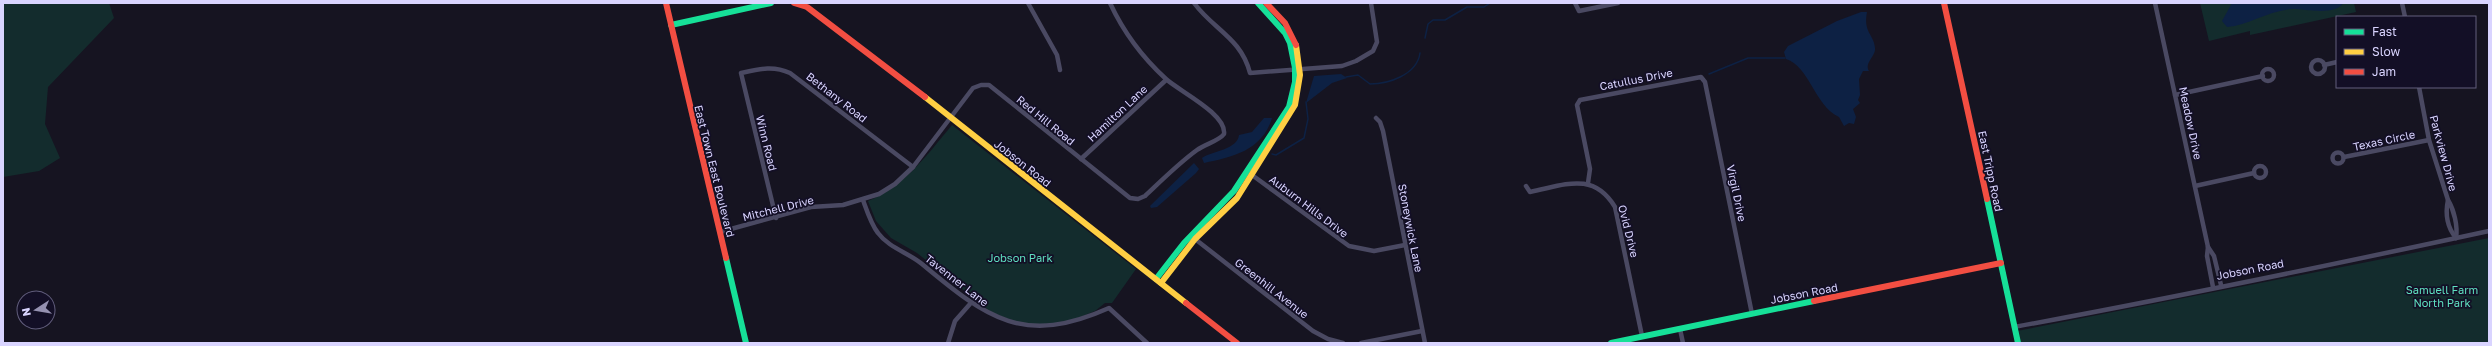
<svg xmlns="http://www.w3.org/2000/svg" width="2492" height="346" viewBox="0 0 2492 346" font-family="'Golos Text',sans-serif">
	<rect width="100%" height="100%" fill="#161421"/>
	<g fill="#132c2d">
		<path d="M3 3H109L114 18 48 87 45 124 60 158 39 171 3 177Z"/>
		<path d="M2200 3H2354L2356 12 2250 35V31L2209 41Z"/>
		<path d="M952 125 1136 269 1112 303H1105L1095 311 1066 323 1024 325 991 312 917 253 891 238 876 221 868 201C905 186 927 155 952 125Z"/>
		<path d="M2489 238V343H2020L2017 331Z"/>
	</g>
	<g fill="#0d2144">
		<path d="M2232 3H2343C2336 16 2305 9 2293 9 2270 10 2249 25 2227 27L2222 21Z"/>
		<path d="M1861 12H1867C1863 33 1874 34 1875 48 1876 56 1864 63 1869 71H1863L1859 79 1860 95 1858 100 1860 103 1853 109 1856 117 1854 124 1849 123 1844 126 1839 117C1814 105 1810 67 1786 59L1784 52 1788 46 1837 21Z"/>
		<path d="M1341 74 1347 78 1332 83 1306 103 1314 76Z"/>
		<path d="M1264 118H1272C1262 151 1232 157 1204 163L1202 158C1214 150 1237 150 1239 135L1252 132Z"/>
		<path d="M1194 163 1199 169 1196 173 1157 207 1151 208 1150 206Z"/>
	</g>
	<g fill="none" stroke-linecap="round" stroke-linejoin="round">
		<g stroke="#0d2144" stroke-width="1.5">
			<path d="M1425 38 1428 24 1433 20H1445L1467 7H1484L1490 3"/>
			<path d="M1709 74 1748 58H1785"/>
			<path d="M1346 77 1358 75 1370 84C1388 84 1417 75 1420 53"/>
			<path d="M1272 154 1276 155 1304 138 1308 119 1306 102"/>
		</g>
		<g stroke="#4a4962" stroke-width="4.5">
			<path d="M1028 3 1057 55 1060 70"/>
			<path d="M1194 3C1214 30 1241 38 1250 73L1342 66 1356 61 1373 51 1377 42 1371 3"/>
			<path d="M1575 3 1579 11 1618 3"/>
			<path d="M2155 3 2208 247 2207 256 2213 287"/>
			<path d="M2402 3 2405 17"/>
			<circle cx="2318" cy="67" r="7"/>
			<path d="M2324 65 2337 62"/>
			<circle cx="2268" cy="75" r="6"/>
			<path d="M2419 87 2429 140 2448 200C2454 210 2458 226 2456 238"/>
			<path d="M2175 95 2263 76"/>
			<path d="M1376 118 1380 122 1383 131 1425 343"/>
			<circle cx="2338" cy="158" r="5.5"/>
			<path d="M2344 157 2429 140"/>
			<path d="M1081 159 1166 80"/>
			<circle cx="2260" cy="172" r="6"/>
			<path d="M1252 175 1349 246 1374 251 1405 245"/>
			<path d="M1588 183 1590 169 1577 105 1580 100 1701 77 1705 82 1752 314"/>
			<path d="M1526 186 1530 192C1565 185 1593 171 1615 207L1642 336"/>
			<path d="M2195 186 2254 173"/>
			<path d="M863 200C867 211 871 224 878 233 889 248 909 253 922 264 988 319 1024 346 1109 308L1147 343"/>
			<path d="M2448 200C2445 214 2447 227 2456 238"/>
			<path d="M776 218 741 73C759 69 773 65 790 73L913 167"/>
			<path d="M720 232 811 207 843 205 879 194 895 184 913 167 973 88 981 85H989L1130 198 1138 199 1145 196C1162 180 1179 163 1197 150 1205 144 1219 141 1224 134 1227 114 1179 91 1166 79 1143 58 1123 31 1110 3"/>
			<path d="M1195 239 1313 331 1328 339 1343 343"/>
			<path d="M2208 247 2214 256 2221 285"/>
			<path d="M2014 327C2173 298 2331 265 2489 231"/>
			<path d="M1680 329 1683 343"/>
			<path d="M948 343 955 321 970 304"/>
			<path d="M1361 343 1422 331"/>
		</g>
		<g stroke="#16e098" stroke-width="6">
			<path d="M671 25 771 3"/>
			<path d="M1987 199 2018 343"/>
			<path d="M726 258 746 343"/>
			<path d="M1156 279 1184 243 1234 191 1289 107 1295 82V68L1290 43 1285 33 1258 3"/>
			<path d="M1611 343 1814 301"/>
		</g>
		<g stroke="#ffcf43" stroke-width="6">
			<path d="M925 97 1186 303"/>
			<path d="M1161 283 1195 239 1237 198 1295 105 1300 75 1296 45"/>
		</g>
		<g stroke="#f24e42" stroke-width="6">
			<path d="M666 3 726 258"/>
			<path d="M794 3 807 7 925 97"/>
			<path d="M1266 3 1285 23 1296 45"/>
			<path d="M1944 3 1987 199"/>
			<path d="M1814 301 2001 263"/>
			<path d="M1186 303 1237 343"/>
		</g>
	</g>
	<g text-anchor="middle" dominant-baseline="central" stroke-width="3.5" stroke-linejoin="round" paint-order="stroke">
		<g font-size="11" fill="#d9d4ff" stroke="#130f26">
			<text transform="translate(1636 79) rotate(-11)">Catullus Drive</text>
			<text transform="translate(837 97) rotate(38)">Bethany Road</text>
			<text transform="translate(1117 113) rotate(-43)">Hamilton Lane</text>
			<text transform="translate(1046 120) rotate(39)">Red Hill Road</text>
			<text transform="translate(2191 123) rotate(78)">Meadow Drive</text>
			<text transform="translate(2384 140) rotate(-12)">Texas Circle</text>
			<text transform="translate(767 143) rotate(76)">Winn Road</text>
			<text transform="translate(2444 153) rotate(75)">Parkview Drive</text>
			<text transform="translate(1023 163) rotate(38)">Jobson Road</text>
			<text transform="translate(715 171) rotate(76)">East Town East Boulevard</text>
			<text transform="translate(1991 171) rotate(78)">East Tripp Road</text>
			<text transform="translate(1737 193) rotate(78)">Virgil Drive</text>
			<text transform="translate(1309 206) rotate(37)">Auburn Hills Drive</text>
			<text transform="translate(778 208) rotate(-14)">Mitchell Drive</text>
			<text transform="translate(1411 228) rotate(79)">Stoneywick Lane</text>
			<text transform="translate(1629 231) rotate(76)">Ovid Drive</text>
			<text transform="translate(2250 269) rotate(-11)">Jobson Road</text>
			<text transform="translate(957 280) rotate(38)">Tavenner Lane</text>
			<text transform="translate(1272 288) rotate(38)">Greenhill Avenue</text>
			<text transform="translate(1804 293) rotate(-11)">Jobson Road</text>
		</g>
		<g font-size="11" fill="#5fe0c0" stroke="#130f26">
			<text x="1020" y="257">Jobson Park</text>
			<text x="2442" y="289">Samuell Farm<tspan x="2442" dy="13">North Park</tspan></text>
		</g>
	</g>
	<rect width="2492" height="346" fill="none" stroke="#d9d4ff" stroke-width="8"/>
	<rect x="2336" y="16" width="140" height="72" fill="#130f26" stroke="#625e7d"/>
	<rect x="2344" y="29" width="20" height="6" fill="#16e098" stroke="#625e7d"/>
	<text x="2372" y="36" font-size="12" fill="#d9d4ff">Fast</text>
	<rect x="2344" y="49" width="20" height="6" fill="#ffcf43" stroke="#625e7d"/>
	<text x="2372" y="56" font-size="12" fill="#d9d4ff">Slow</text>
	<rect x="2344" y="69" width="20" height="6" fill="#f24e42" stroke="#625e7d"/>
	<text x="2372" y="76" font-size="12" fill="#d9d4ff">Jam</text>
	<g transform="translate(36 310) rotate(258)"><circle r="19" fill="#130f26" stroke="#625e7d"/>
	<path d="M0-3L7 15L0 10L-7 15Z" fill="#9591b1"/>
	<text y="-6" font-size="11" font-weight="bold" text-anchor="middle" fill="#d9d4ff">N</text>
	</g>
</svg>
